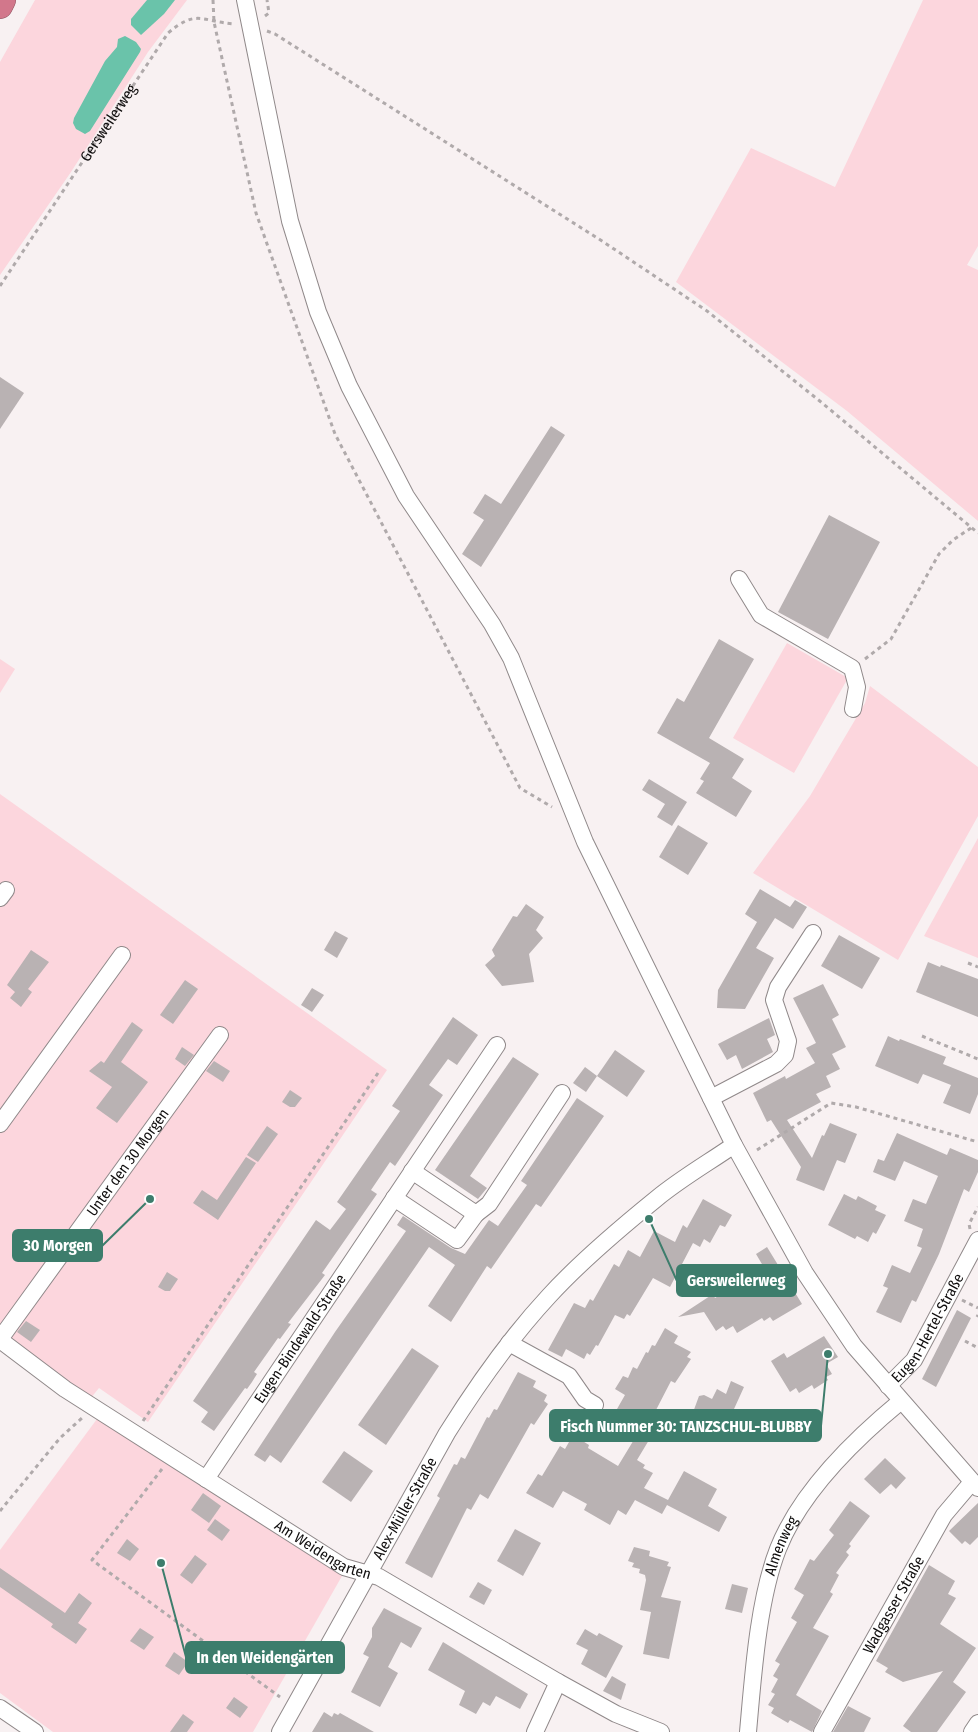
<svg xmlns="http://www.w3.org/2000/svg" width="978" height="1732" viewBox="0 0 978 1732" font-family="'Fira Sans Condensed',sans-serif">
	<rect width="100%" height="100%" fill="#f8f1f2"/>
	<g fill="#fcd6dd">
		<path d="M35 0H187L148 52 71 172 0 275V62Z"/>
		<path d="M923 0H978V246L967 265 978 270V521L847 411 676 282 751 148 835 187Z"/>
		<path d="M787 643 848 678 794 773 733 738Z"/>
		<path d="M0 659 15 669 0 693Z"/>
		<path d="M870 686 978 767V816L898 960 753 873 810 796 865 703Z"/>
		<path d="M0 794 387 1070 148 1422 99 1388 90 1399 17 1344 0 1327Z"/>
		<path d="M978 838V958L924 936Z"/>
		<path d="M97 1419 342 1576 253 1732H53L0 1693V1550Z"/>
	</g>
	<g fill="#6ac3aa">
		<path d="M147 0H175L164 14 141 35 131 25V19Z"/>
		<path d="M125 36 136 42 141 49 140 52 90 131 85 134 76 129 73 123 74 118 105 61 117 47 118 39Z"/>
	</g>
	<g fill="#b9b2b3">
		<path d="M0 377 24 393 0 429Z"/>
		<path d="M551 426 565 435 481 567 462 554 484 520 473 513 485 494 501 504Z"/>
		<path d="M829 515 880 542 828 639 778 612Z"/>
		<path d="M719 639 754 659 709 738 744 759 732 778 752 791 736 817 696 793 704 781 700 779 710 763 657 733 677 698 684 702Z"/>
		<path d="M649 779 687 802 672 826 657 817 665 804 642 790Z"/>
		<path d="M678 825 708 843 688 875 659 857Z"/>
		<path d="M760 889 790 907 795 900 807 907 793 929 775 918 756 948 774 958 745 1009 717 1008 718 990 757 922 745 914Z"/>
		<path d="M526 904 544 917 536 930 543 938 529 954 534 982 502 986 485 965 495 956 492 950 513 916 517 917Z"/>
		<path d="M335 931 348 938 337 958 324 950Z"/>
		<path d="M839 935 880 958 862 989 821 966Z"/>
		<path d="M31 950 49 962 28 989 32 992 21 1007 10 998 15 992 7 985Z"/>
		<path d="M928 962 940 967 941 965 978 979V1017L916 992Z"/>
		<path d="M185 980 198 989 173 1024 160 1015Z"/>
		<path d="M823 984 839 1015 832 1019 846 1047 832 1054 840 1069 826 1076 831 1087 816 1094 821 1102 787 1120 812 1158 822 1135 824 1136 830 1123 857 1134 845 1163 837 1160 824 1191 796 1180 801 1167 771 1120 767 1122 753 1093 785 1076 786 1079 815 1063 806 1048 816 1043 793 998Z"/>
		<path d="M312 988 324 995 312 1012 301 1005Z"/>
		<path d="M453 1017 478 1035 457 1065 448 1059 429 1085 443 1095 395 1166 390 1162 371 1190 377 1194 322 1273 325 1275 288 1323 291 1324 280 1339 278 1338 254 1372 257 1374 252 1382 247 1389 245 1388 214 1431 201 1422 208 1412 193 1401 316 1220 330 1230 346 1209 337 1202 400 1111 392 1106Z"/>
		<path d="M769 1018 775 1035 767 1039 773 1052 742 1069 736 1055 727 1060 718 1044Z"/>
		<path d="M132 1022 143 1030 121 1062 148 1082 117 1123 96 1108 112 1087 89 1071 101 1061 104 1063Z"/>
		<path d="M888 1036 899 1041 900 1039 946 1057 943 1064 978 1078V1094L970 1114 943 1103 951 1085 923 1074 918 1084 875 1066Z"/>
		<path d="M182 1047 194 1055 185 1066 175 1059Z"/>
		<path d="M615 1050 645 1071 627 1097 597 1076Z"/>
		<path d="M513 1057 539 1074 470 1176 487 1188 478 1199 435 1170Z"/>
		<path d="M214 1061 230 1071 223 1082 206 1071Z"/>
		<path d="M585 1067 597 1076 586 1092 573 1083Z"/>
		<path d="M290 1090 302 1098 295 1107H290L282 1102Z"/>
		<path d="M577 1098 604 1116 541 1207 536 1204 491 1269 487 1266 451 1322 428 1306 455 1265 429 1247 281 1463 270 1455 265 1462 254 1455 335 1332 406 1231 397 1225 403 1216 451 1248 465 1254 489 1220 498 1226 527 1185 521 1181Z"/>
		<path d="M267 1126 278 1134 258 1162 247 1155Z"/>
		<path d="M897 1133 947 1155 950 1148 978 1160V1172L969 1192 964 1189 939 1254 916 1302 912 1300 901 1323 876 1312 888 1288 883 1286 892 1265 910 1273 922 1248 917 1246 923 1229 904 1221 913 1199 926 1204 938 1176 904 1161 895 1181 873 1172 878 1159 884 1161Z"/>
		<path d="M246 1157 256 1163 218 1220 193 1203 202 1190 217 1200Z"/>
		<path d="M844 1194 856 1200 858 1196 877 1206 875 1210 886 1215 876 1234 873 1232 868 1242 857 1236 855 1239 828 1225Z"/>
		<path d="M703 1199 732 1215 725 1227 720 1225 710 1243 704 1239 700 1247 693 1243 670 1287 653 1278 630 1316 627 1314 624 1319 615 1315 598 1346 596 1345 590 1355 587 1353 584 1359 566 1349 562 1357 548 1350 574 1303 585 1308 590 1299 593 1301 614 1264 619 1267 628 1250 640 1257 654 1231 675 1242 683 1225 687 1228Z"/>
		<path d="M767 1247 802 1304 773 1321 770 1317 764 1321 762 1318 737 1333 733 1326 726 1330 723 1326 716 1331 704 1312 678 1317 713 1294 715 1298 741 1283 745 1290 769 1276 756 1254Z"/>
		<path d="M167 1272 178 1279 170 1291H165L158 1287Z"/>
		<path d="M957 1310 971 1318 936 1387 922 1379Z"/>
		<path d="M26 1321 40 1330 31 1342 17 1332Z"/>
		<path d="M665 1328 678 1336 674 1343 691 1352 687 1357 691 1359 675 1383 671 1381 656 1410 661 1413 654 1424 661 1420 637 1460 645 1465 643 1468 653 1473 644 1488 668 1500 684 1471 717 1489 708 1506 727 1517 719 1532 667 1505 662 1514 635 1500 626 1515 618 1510 610 1525 584 1510 587 1504 563 1491 553 1508 526 1493 538 1474 542 1476 560 1446 565 1449 573 1435 589 1445 588 1448 618 1466 635 1438 609 1423 625 1395 615 1389 623 1376 628 1378 633 1367 637 1369 646 1352 648 1353 652 1345 655 1346Z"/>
		<path d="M824 1336 838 1357 826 1364 832 1374 826 1377 828 1380 814 1389 812 1385 799 1393 796 1388 790 1392 771 1361 784 1353 787 1358Z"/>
		<path d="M412 1348 439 1366 386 1445 358 1425Z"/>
		<path d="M518 1372 536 1381 533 1387 547 1395 544 1401 548 1404 534 1425 531 1423 488 1499 480 1494 471 1510 467 1508 432 1578 405 1563 440 1498 437 1496 454 1464 457 1465 461 1457 465 1459 487 1417 489 1418 494 1409 497 1410Z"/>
		<path d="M731 1381 744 1387 729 1420 721 1416 714 1435 688 1426 699 1396 704 1395 712 1399 717 1389 726 1394Z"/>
		<path d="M344 1451 373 1471 351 1502 322 1482Z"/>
		<path d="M885 1458 906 1478 896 1489 891 1484 880 1494 864 1479Z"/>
		<path d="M203 1493 221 1506 209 1523 191 1510Z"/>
		<path d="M850 1501 870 1516 849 1544 851 1546 846 1552 849 1555 836 1573 839 1575 830 1592 833 1594 813 1628 829 1636 796 1695 822 1711 812 1732 790 1720 788 1723 771 1713 774 1708 768 1705 775 1694 771 1692 778 1679 773 1676 780 1664 775 1661 797 1622 791 1618 804 1595 794 1589 810 1559 814 1561 834 1535 829 1530Z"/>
		<path d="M978 1503V1537L970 1545 965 1541 962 1544 949 1531Z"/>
		<path d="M215 1519 230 1530 222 1541 207 1530Z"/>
		<path d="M515 1529 541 1543 523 1576 497 1561Z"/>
		<path d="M127 1539 139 1549 130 1561 117 1553Z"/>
		<path d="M634 1547 650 1551 649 1556 669 1562 667 1566 671 1567 661 1597 681 1601 669 1659 643 1654 651 1612 640 1610 646 1580 645 1575 639 1573 640 1569 632 1567 634 1563 628 1561Z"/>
		<path d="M195 1555 207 1564 192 1584 180 1575Z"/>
		<path d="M929 1565 955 1581 948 1594 956 1598 940 1624 976 1648 953 1682 966 1692 937 1732H911L903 1726 943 1671 903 1682 885 1672 888 1668 876 1661Z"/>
		<path d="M0 1568 65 1613 79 1593 92 1603 78 1623 87 1629 76 1644 51 1627 53 1624 0 1587Z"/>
		<path d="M478 1582 492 1590 484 1605 469 1597Z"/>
		<path d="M732 1584 748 1588 742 1613 725 1609Z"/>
		<path d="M384 1608 422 1628 411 1648 401 1642 388 1667 398 1673 380 1707 351 1692 369 1657 363 1654 372 1637V1628Z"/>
		<path d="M140 1628 154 1637 144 1650 130 1641Z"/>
		<path d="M585 1629 597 1636 599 1633 623 1646 606 1678 581 1664 588 1650 576 1644Z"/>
		<path d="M443 1642 528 1694 520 1709 496 1696 490 1706 483 1702 476 1714 459 1705 465 1691 428 1670Z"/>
		<path d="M174 1652 188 1662 179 1675 165 1666Z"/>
		<path d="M612 1676 626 1684 621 1700 603 1691Z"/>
		<path d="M234 1697 248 1707 240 1718 226 1708Z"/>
		<path d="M848 1706 871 1718 864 1732H833Z"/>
		<path d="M324 1712 332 1717 334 1713 338 1715 340 1713 374 1732H312Z"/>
		<path d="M183 1714 194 1722 187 1732H170Z"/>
	</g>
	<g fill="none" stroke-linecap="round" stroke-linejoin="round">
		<g stroke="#90898a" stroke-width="18">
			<g id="minor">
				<path d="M245 0 290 221 318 312 349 386 406 496 492 624 511 658 585 842 734 1145 805 1273 854 1346 978 1488"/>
				<path d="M739 579 761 615 852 668 857 687 853 709"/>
				<path d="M0 898 6 890"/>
				<path d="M711 1098 776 1064 785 1055 788 1041 774 1000 778 987 813 933"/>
				<path d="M0 1124 122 955"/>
				<path d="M412 1171 476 1214 489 1204 562 1093"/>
				<path d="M394 1198 457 1240 476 1214"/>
				<path id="s2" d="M0 1339 220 1035"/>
				<path id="s3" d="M0 1340 65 1389 344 1567 379 1577 558 1682 616 1714 661 1732"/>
				<path d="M509 1343 569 1376 585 1399 595 1405"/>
				<path id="s4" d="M888 1386 914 1360 978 1240"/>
				<path id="s5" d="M206 1479 497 1045"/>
				<path d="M0 1708 35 1732"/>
				<path id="s6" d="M280 1732 447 1433C477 1385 510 1338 549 1296 581 1261 619 1229 656 1199 680 1179 708 1163 734 1145"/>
				<path d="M535 1732 558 1682"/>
				<path id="s7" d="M748 1732C753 1677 758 1600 778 1549 800 1493 855 1439 901 1401"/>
				<path id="s8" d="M822 1732 944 1515 972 1482"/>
				<path d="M972 1732 978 1723"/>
			</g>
		</g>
		<g stroke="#8e525f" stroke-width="26">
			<path id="highway" d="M0 6 3 0"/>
		</g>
		<g stroke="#b0aaab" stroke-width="3" stroke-dasharray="4 4" stroke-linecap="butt">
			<path d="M213 0 214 22 256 213 335 434 520 788 552 807"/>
			<path d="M265 16 269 13 267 0"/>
			<path d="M267 31 275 34 602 241 707 311 821 402 978 533"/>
			<path id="s1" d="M0 286 168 33C197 9 200 21 234 24"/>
			<path d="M865 659 891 639 939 554 953 540 971 528"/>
			<path d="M968 963 978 967"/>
			<path d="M922 1036 978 1059"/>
			<path d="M757 1150 831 1103 856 1107 978 1142"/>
			<path d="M970 1229 969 1224 978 1207"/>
			<path d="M962 1300 978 1308"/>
			<path d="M977 1317 978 1315"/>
			<path d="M965 1341 978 1348"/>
			<path d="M143 1421 378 1073"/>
			<path d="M162 1469 92 1560 280 1697"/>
			<path d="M0 1511 60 1438 82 1418"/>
		</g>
		<use href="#minor" stroke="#fff" stroke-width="16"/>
		<use href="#highway" stroke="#d2778b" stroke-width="25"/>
	</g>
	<g text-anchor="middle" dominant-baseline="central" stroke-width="4.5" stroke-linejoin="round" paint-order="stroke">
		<g font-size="15" fill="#0f0d0d" stroke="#fff">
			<text stroke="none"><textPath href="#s1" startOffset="196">Gersweilerweg</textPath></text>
			<text stroke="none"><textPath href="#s2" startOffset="218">Unter den 30 Morgen</textPath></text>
			<text stroke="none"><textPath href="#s4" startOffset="71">Eugen-Hertel-Straße</textPath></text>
			<text stroke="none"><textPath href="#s5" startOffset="169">Eugen-Bindewald-Straße</textPath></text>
			<text stroke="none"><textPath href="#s6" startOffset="256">Alex-Müller-Straße</textPath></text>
			<text stroke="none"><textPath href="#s7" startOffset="190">Almenweg</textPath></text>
			<text stroke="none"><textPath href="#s3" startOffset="386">Am Weidengarten</textPath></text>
			<text stroke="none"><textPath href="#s8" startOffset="146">Wadgasser Straße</textPath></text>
		</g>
	</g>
	<path fill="none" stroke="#3d7d6c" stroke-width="2" d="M150 1199L102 1246M649 1219L677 1281M828 1354L821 1426M161 1563L186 1657"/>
	<g fill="#3d7d6c" stroke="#fff" stroke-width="2">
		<circle cx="150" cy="1199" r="5"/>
		<circle cx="649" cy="1219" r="5"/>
		<circle cx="828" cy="1354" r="5"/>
		<circle cx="161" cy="1563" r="5"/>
	</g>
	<g fill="#3d7d6c" stroke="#3d7d6c" stroke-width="2">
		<rect x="13" y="1230" width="89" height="31" rx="5"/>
		<rect x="677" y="1265" width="119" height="31" rx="5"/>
		<rect x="550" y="1410" width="271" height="31" rx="5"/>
		<rect x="186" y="1642" width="158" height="31" rx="5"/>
	</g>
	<g font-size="16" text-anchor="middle" font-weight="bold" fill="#fff">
		<text x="58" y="1251">30 Morgen</text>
		<text x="736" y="1286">Gersweilerweg</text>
		<text x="686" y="1432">Fisch Nummer 30: TANZSCHUL-BLUBBY</text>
		<text x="265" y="1663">In den Weidengärten</text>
	</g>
</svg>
